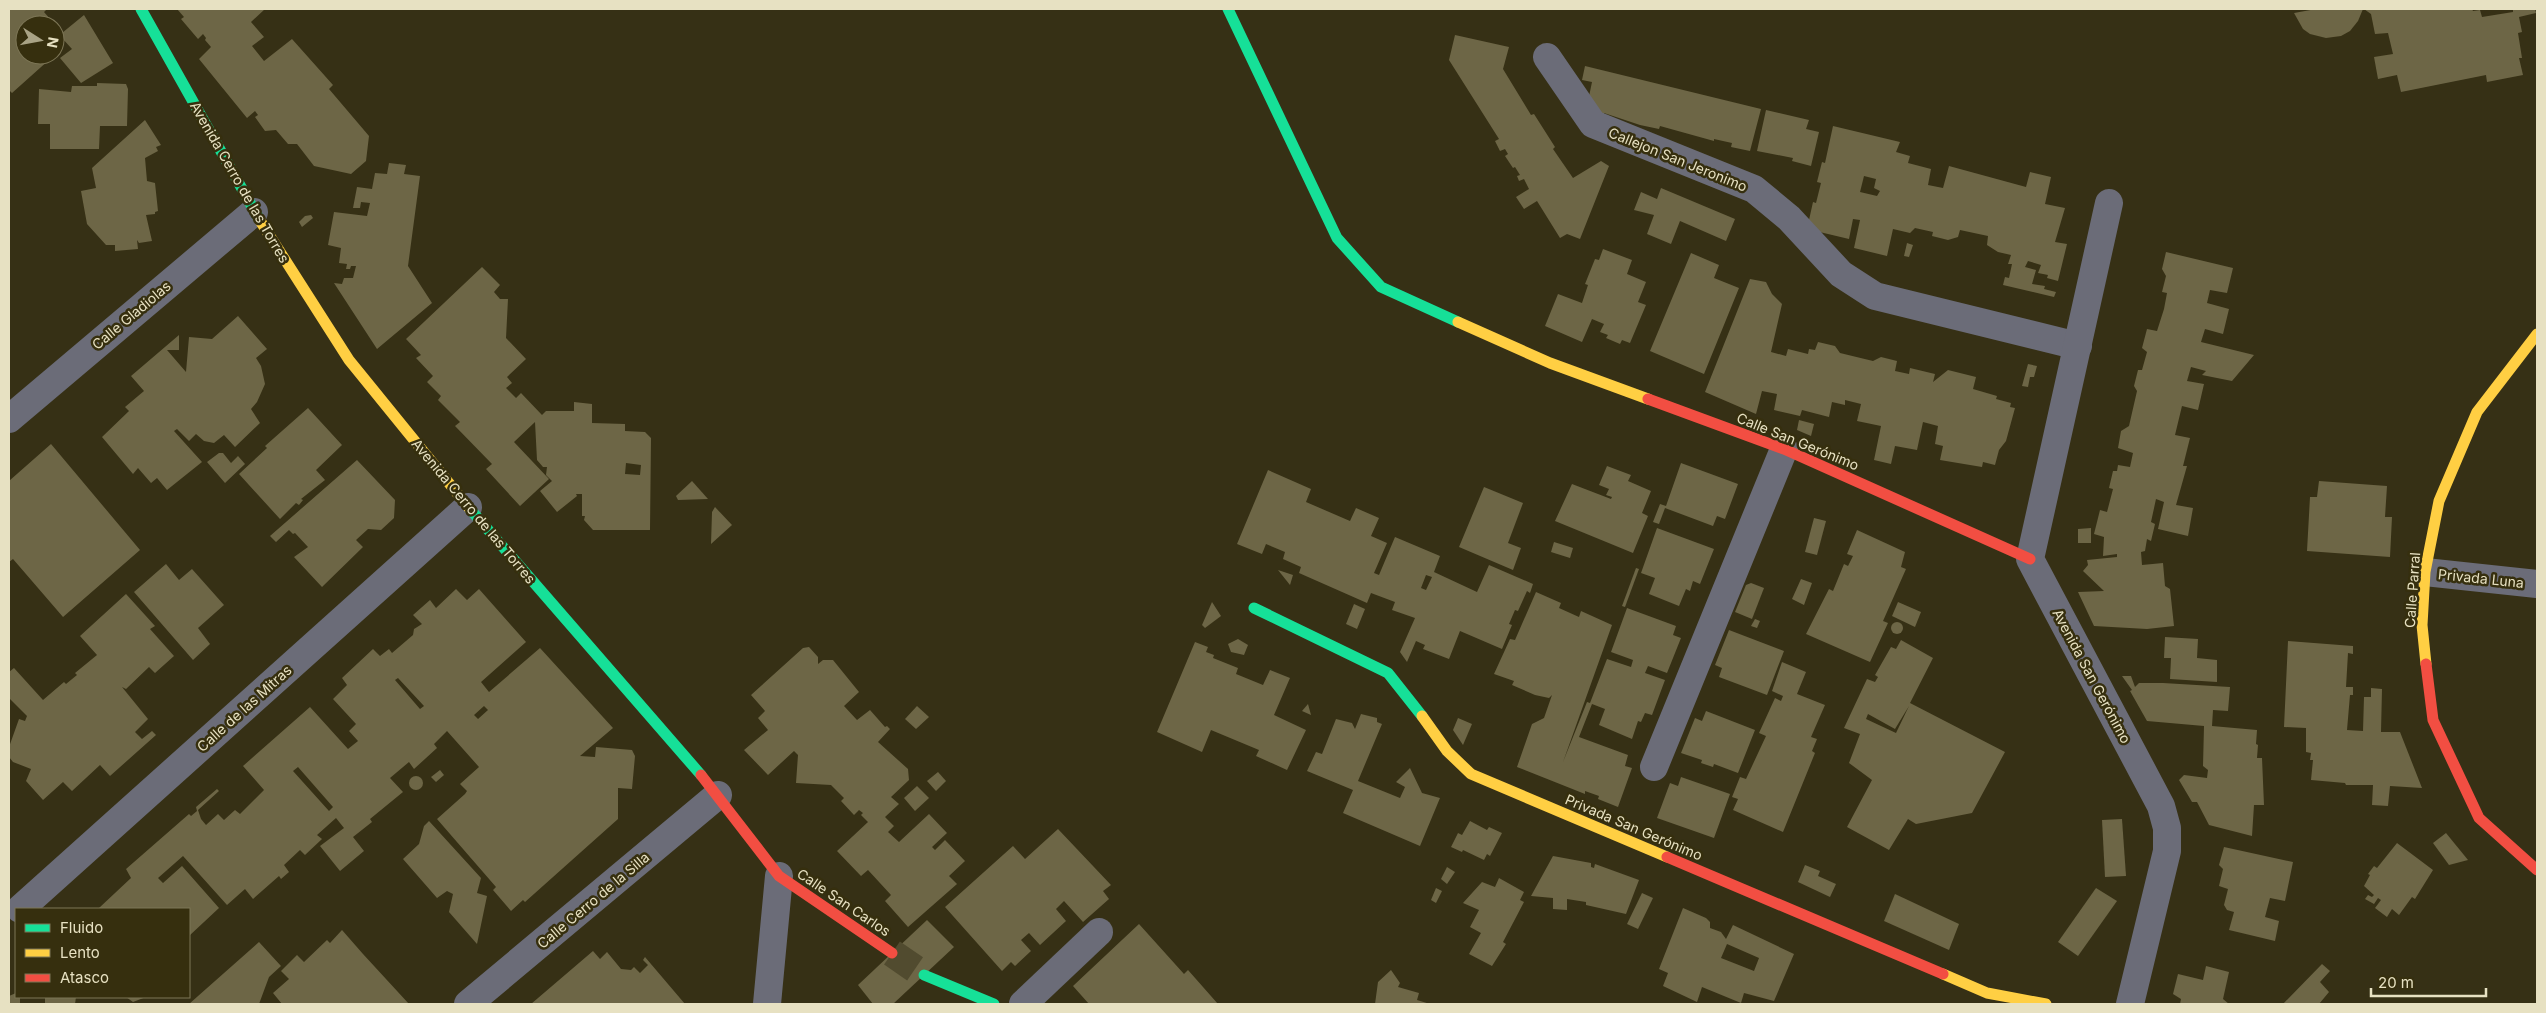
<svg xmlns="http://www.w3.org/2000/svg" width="2546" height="1013" viewBox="0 0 2546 1013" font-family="Inter,sans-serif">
	<rect width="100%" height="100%" fill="#363015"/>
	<g fill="#6d6646" fill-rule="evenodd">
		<path d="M9 9H47L44 12 62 33 84 15 113 63 81 83 60 58 72 49 62 38 55 45V25H25V55H47L50 59 12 93 9 90Z"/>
		<path d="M177 9H265L251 22 264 37 252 46 264 61 292 39 333 85 329 89 369 136 366 161 351 174 314 166 297 144H288L276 130 265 131 255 117 258 115 255 111 247 118 199 59 211 47 205 40 206 38 203 34 198 39 181 19 184 17Z"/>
		<path d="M2316 9H2363L2358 21 2350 31 2341 36 2326 38 2310 34 2303 29 2294 13Z"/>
		<path d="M2364 9H2472L2473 11 2480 10 2482 17 2513 12V9H2535L2536 13 2519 17 2522 32 2518 33 2522 58H2519L2523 75 2487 82 2486 75 2401 92 2397 75 2378 79 2374 57 2393 54 2388 33 2375 34 2371 14Z"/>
		<path d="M1455 35 1509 47 1503 69 1531 115 1534 114 1555 147 1553 149 1573 178 1601 161 1609 166 1580 239 1567 234 1560 238 1537 201 1524 209 1516 197 1529 189 1524 179 1519 181 1517 176 1520 175 1515 167 1513 168 1505 156 1508 154 1505 149 1500 151 1495 141 1499 139 1449 60Z"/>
		<path d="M1585 66 1761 109 1750 151 1731 147 1732 143 1714 139V141L1660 126 1659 129 1640 125 1604 113V115L1586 111 1592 82 1582 80Z"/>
		<path d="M97 83 126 84 128 89 127 126H100L99 149H50V124H38L39 89 71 92 72 86H97Z"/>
		<path d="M1766 110 1809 120 1806 129 1819 132 1811 166 1792 161 1793 158 1757 151Z"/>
		<path d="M145 120 161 145 156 147 158 151 145 158 147 181 155 183 158 211 155 212V214L146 215 152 241 139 243 137 240 138 249 115 251V245H106L87 224 81 191 96 188 92 168Z"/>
		<path d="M1833 126 1900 142 1896 152 1910 156 1908 163 1931 169 1928 185 1943 188 1949 166 2026 187 2030 172 2051 177 2045 204 2065 208 2055 242 2067 244 2058 281 2047 278 2048 275 2038 273 2041 265 2028 261 2025 267 2036 270 2032 284 2045 286 2044 289 2056 292 2054 297 2003 285 2005 277 2009 278 2012 264H2008L2011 255 1998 252 1987 245 1988 236 1960 230 1958 237 1948 240 1932 236 1933 232 1915 228 1910 233 1893 229 1887 256 1854 248 1860 220 1853 219 1849 239 1807 229 1813 202 1816 203 1821 183 1817 182 1822 162 1825 163ZM1864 176 1876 179 1874 188 1880 191 1877 196 1860 192Z"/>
		<path d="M389 163 406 165 404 174 420 176 408 266 432 303 377 349 334 283 342 284 344 278H353L356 266H351L350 269H346L347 264 339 263 341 248 328 245 334 212 367 216 370 203 361 202 360 208H353L357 187 372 189 375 173 387 174Z"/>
		<path d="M1661 188 1735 219 1726 241 1680 221 1671 244 1647 234 1654 215 1634 210 1641 192 1657 199Z"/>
		<path d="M311 215 313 218 302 227 299 222 305 216Z"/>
		<path d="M1907 243 1913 245 1909 257 1904 256Z"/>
		<path d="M1603 249 1632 260 1627 274 1646 282 1638 302 1646 305 1630 343 1622 340 1620 344 1606 338 1608 335 1600 332 1604 324 1592 319 1582 342 1545 326 1558 294 1582 303 1588 285 1585 284 1595 259 1599 260Z"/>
		<path d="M2166 252 2233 268 2227 293 2210 290 2207 303 2229 309 2223 334 2205 329 2201 342 2254 355 2232 381 2202 375 2206 371 2191 367 2187 381 2204 384 2198 410 2182 406 2175 435 2190 438 2183 466H2187L2176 505 2193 508 2188 536 2158 529 2164 502 2156 499 2151 522 2155 524 2151 541 2147 539 2145 551 2141 552 2142 565 2163 563 2165 586 2170 589 2174 626 2147 629 2094 626 2078 592 2104 591 2083 571 2088 565 2087 560 2117 557V554L2103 556 2104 537 2094 534 2100 510 2107 512 2113 489 2109 488 2113 471H2117L2118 465 2130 467 2133 453 2118 448 2121 431 2129 426 2137 391 2134 386 2138 370H2142L2147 352 2142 348 2147 329 2157 331 2164 309 2167 293 2162 292 2166 276 2162 269Z"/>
		<path d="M1691 253 1719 265 1714 278 1739 288 1704 374 1650 351Z"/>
		<path d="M482 267 500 285 494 292 500 299H508L506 338 526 359 507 377 512 383 506 388 516 398 521 393 542 415 546 411H574V402L592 404V423L625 424V431L645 432 651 438 650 530H593L584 520 585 516H582V494H576L577 496 557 512 540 491 552 481 546 475 547 467H543L537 460 535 422 514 442 549 479 520 506 486 469 492 464 455 426 460 422 438 400 441 396 427 382 433 376 416 358 421 355 406 339ZM626 463 641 465 640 475 625 474Z"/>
		<path d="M1750 279 1766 282 1772 294 1782 304 1771 352 1786 356 1788 349 1808 354 1809 349 1815 350 1818 342 1835 346 1840 353 1873 361 1881 357 1897 361 1895 371 1909 374 1910 368 1935 374 1933 382 1948 370 1976 377 1973 389 1997 396 1996 399 2011 403 2010 407 2015 408 2006 441 1999 450 1995 465 1983 462 1982 467 1940 460 1943 446 1935 444 1938 426 1923 422 1917 450 1895 446 1891 464 1874 460 1881 426 1857 421 1861 404 1845 400V405L1832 402 1829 417 1802 410 1800 416 1774 410 1777 394 1762 391 1756 414 1705 392Z"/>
		<path d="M238 316 267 349 256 358 261 366 265 384 257 402 251 409 260 423 235 447 224 435 214 443 204 441 196 434 189 441 177 429 174 431 202 462 167 490 157 478 151 483 138 468 133 474 102 437 129 411 125 407 144 391 131 376 179 335V350H167L186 372 189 337 212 339Z"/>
		<path d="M2028 364 2037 366 2034 377H2030L2028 387 2022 386Z"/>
		<path d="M308 408 342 445 316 470 325 480 301 499 303 500 299 505 296 503 280 519 239 474 267 448 265 446Z"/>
		<path d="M1799 420 1814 424 1811 436 1797 430Z"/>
		<path d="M51 444 140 550 63 617 13 559 9 562V481Z"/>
		<path d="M219 453H223L231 463 238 456 245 464 225 483 207 462Z"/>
		<path d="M357 460 395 500 394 518 381 530 368 529 356 540 363 547 322 587 294 557 308 547 295 533 293 534 289 530 276 542 270 536Z"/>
		<path d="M1681 463 1738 484 1725 519 1717 516 1713 526 1665 508 1659 524 1653 522 1660 504 1666 506Z"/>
		<path d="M1607 466 1631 475 1628 481 1651 491 1642 513 1648 516 1633 553 1555 521 1572 484 1611 499 1612 497 1606 495 1609 489 1599 485Z"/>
		<path d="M1268 470 1311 489 1306 502 1350 521 1356 508 1379 518 1371 536 1387 543 1374 573 1379 575 1395 537 1440 556 1434 572 1477 592 1489 565 1533 584 1530 593 1527 591 1518 611 1515 610 1509 624 1512 625 1502 649 1460 631 1449 659 1423 649 1425 645 1416 641 1407 662 1400 652 1415 618 1392 610 1395 602 1371 593 1367 603 1299 573 1301 567 1283 559 1285 552 1266 544 1262 554 1237 544ZM1426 575 1432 577 1426 590 1421 588Z"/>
		<path d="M692 481 708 499 678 500 676 496Z"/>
		<path d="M2319 481 2387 486 2385 517H2392L2390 557 2307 551 2310 497H2317Z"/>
		<path d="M1484 487 1523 503 1508 543 1521 548 1513 570 1459 547Z"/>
		<path d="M715 507 732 525 711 544 712 512Z"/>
		<path d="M1814 518 1826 521 1817 555 1805 552Z"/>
		<path d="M1657 528 1714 549 1700 584 1693 581 1690 591 1686 589 1679 606 1649 594 1655 578 1641 573Z"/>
		<path d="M2091 528V543H2078V529Z"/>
		<path d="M1857 530 1905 552 1901 567 1906 569 1883 621 1888 623 1870 662 1806 634 1829 589 1833 591 1844 564 1848 566 1853 556 1847 554Z"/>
		<path d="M1554 542 1573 548 1570 558 1551 552Z"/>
		<path d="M166 564 179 580 192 569 224 605 198 628 210 644 193 660 134 592Z"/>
		<path d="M1636 568 1639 569 1625 607 1622 606Z"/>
		<path d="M1278 570 1293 575 1290 585Z"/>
		<path d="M1801 579 1812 583 1804 605 1792 599Z"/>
		<path d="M1751 583 1764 588 1752 619 1735 612 1746 585Z"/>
		<path d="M456 589 467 600 479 589 526 642 481 682 489 692 540 648 613 728 580 756 595 757 596 747 632 750 635 756 632 789 618 788V819L525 902 523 900 511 911 493 890 496 887 437 819 465 794 467 791 460 784 479 767 447 731 434 744 437 748 414 769 409 762 390 778 403 792 370 819 372 822 353 837 364 851 340 871 320 846 344 828 336 818 317 835 322 839 305 855 300 850 284 865 289 872 281 879 279 876 253 899 245 889 227 905 183 856 158 878 163 883 182 866 219 908 189 936V909H100L99 908 131 878 126 869 189 814 191 816 197 811 196 807 217 789 219 791 198 810 201 819 206 825 218 814 224 820 235 810 240 814 264 790 243 766 310 707 348 749 358 741 349 731 356 724 333 699 347 685 342 678 373 649 380 656 389 649 392 653 413 635 414 629 422 624 413 615 430 600 436 608ZM398 678 424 706 420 709 395 680ZM484 706 488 710 478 719 474 715ZM298 767 333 807 329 811 293 771Z"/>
		<path d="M1536 592 1561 603 1559 608 1579 617 1581 611 1612 625 1563 762 1587 702 1590 703 1607 659 1631 667 1633 660 1611 652 1627 608 1676 626 1673 635 1681 638 1667 673 1648 666 1645 673 1665 680 1652 715 1645 713 1641 722 1638 721 1632 739 1599 725 1605 709 1592 704 1579 737 1628 755 1625 766 1632 768 1618 807 1598 799 1599 796 1585 791V794L1517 767 1532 724 1544 718 1552 695 1549 698 1535 695 1512 685 1514 681 1494 674 1510 639 1515 640Z"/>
		<path d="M126 594 155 626 150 629 174 656 155 673 149 667 126 689 122 687 148 719 135 732 142 739 152 731 156 735 110 776 100 765 72 791 63 782 43 800 26 781 31 769 13 762 9 757V747L19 719 25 721 27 716 9 698V672L14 668 43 700 64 682 66 684 77 675 75 673 97 655 80 636Z"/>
		<path d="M1212 602 1221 616 1205 628 1202 625Z"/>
		<path d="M1898 602 1921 612 1915 627 1892 616Z"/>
		<path d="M1354 604 1365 609 1357 629 1346 624Z"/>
		<path d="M1755 619 1760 621 1757 628 1751 626Z"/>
		<circle cx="1897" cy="628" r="6"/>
		<path d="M1729 630 1784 651 1767 695 1719 677 1722 668 1715 665Z"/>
		<path d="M2165 637 2198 639 2197 658 2217 660V682L2170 679 2171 658H2164Z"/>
		<path d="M1238 639 1248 645 1244 655 1231 652 1228 644Z"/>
		<path d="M1901 640 1933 658 1910 703 2005 752 1972 813 1916 824 1908 819 1889 850 1847 827 1872 780 1849 763 1860 734 1844 728 1867 679 1875 682 1878 677 1875 675 1891 647 1896 649ZM1909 706 1896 733 1866 719 1868 714 1895 729Z"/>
		<path d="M2288 641 2353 646V654L2348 653 2346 687H2353V695H2350L2347 730 2363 731 2364 697H2371V688L2382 689 2381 732H2400L2422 788 2390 786 2388 806 2372 805 2373 785H2346L2345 783 2311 780 2313 760H2310L2311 753 2306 752V728L2284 727Z"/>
		<path d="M1195 642 1208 647 1206 652 1214 655 1213 658 1238 668 1236 674 1263 685 1270 670 1290 678 1274 715 1306 730 1287 770 1256 756 1259 750 1211 730 1202 752 1157 732Z"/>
		<path d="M809 647 818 657V664L823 660H833L859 692 844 706 857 720 870 710 885 727 887 726 890 729 878 742 908 769 909 780 891 797 899 804 885 817 894 826 888 832 899 842 929 814 947 833 932 847 935 850 945 840 965 861 949 876 957 884 908 927 885 901 891 895 868 870 861 876 837 851 868 822 861 815 863 813 859 810 854 815 841 801 844 798 831 785 796 783 798 755 794 751 768 775 744 750 768 730 758 718 765 711 751 695 803 648Z"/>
		<path d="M1782 662 1806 672 1797 694 1825 705 1811 737 1817 739 1812 751 1815 753 1783 832 1733 810 1738 799 1732 797 1740 777 1746 779 1766 736 1759 733 1775 698 1781 701 1783 696 1772 691Z"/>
		<path d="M2122 676H2131L2135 687 2139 683H2163L2230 687 2228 711 2213 710 2212 726 2257 730 2256 744 2258 745 2257 758H2262L2264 805H2254L2252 836 2209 825 2197 802H2192L2179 780 2184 775 2207 778 2208 770 2203 766 2204 726 2147 721 2130 691 2132 690Z"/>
		<path d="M1308 704 1311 715 1302 711Z"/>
		<path d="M917 706 929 717 916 729 905 719Z"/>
		<path d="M1706 711 1755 730 1738 773 1714 764 1713 767 1701 763 1702 760 1681 753 1695 718 1702 721Z"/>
		<path d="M1361 714 1377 718V722L1382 724 1358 781 1400 798 1405 787 1396 782 1410 768 1422 793 1440 798 1420 846 1343 813 1353 790 1307 771 1316 752 1322 754 1336 719 1352 723 1355 729Z"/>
		<path d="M1458 718 1472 724 1463 745 1453 730Z"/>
		<path d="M440 770 444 775 436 782 431 777Z"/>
		<path d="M938 772 946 781 936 791 927 781Z"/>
		<circle cx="416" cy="783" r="7"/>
		<path d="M1681 777 1730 794 1714 838 1657 818 1670 783 1678 786Z"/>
		<path d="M917 786 929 798 915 811 904 798Z"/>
		<path d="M2122 819 2126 876 2105 877 2102 820Z"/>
		<path d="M429 821 481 878 477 893 487 896 477 944 449 912 453 894 447 891 437 898 403 859 419 844 424 826Z"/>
		<path d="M1470 821 1487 830 1489 827 1502 833 1490 856 1487 854 1484 860 1463 850 1462 852 1451 847 1458 833 1462 835Z"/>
		<path d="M1058 829 1111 885 1103 891 1109 899 1083 922 1064 901 1056 909 1066 921 1040 945 1029 933 1021 940 1031 951 1015 966 1011 962 1002 971 945 907 1013 846 1025 859Z"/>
		<path d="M2446 833 2468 860 2449 865 2433 843Z"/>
		<path d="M2397 843 2433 870 2415 899 2412 897 2399 915 2392 909 2387 917 2375 908 2381 900 2378 898 2374 904 2365 899 2368 895 2372 897 2374 895 2364 886 2370 875 2368 874 2374 866 2377 868Z"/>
		<path d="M2224 847 2293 862 2285 901 2270 898 2265 917 2279 921 2275 941 2229 930 2234 912 2227 910 2224 905 2228 889 2219 886 2223 869 2219 865Z"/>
		<path d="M1553 856 1591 863V867L1594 868 1595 864 1639 880 1626 914 1586 905V902L1567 899V910L1553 909V898L1531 896Z"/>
		<path d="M1805 865 1820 871 1818 876 1836 884 1830 897 1798 882Z"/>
		<path d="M1447 867 1455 872 1447 884 1441 879Z"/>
		<path d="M1499 878 1524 892 1520 900 1524 902 1503 942 1506 944 1492 966 1469 954 1481 933 1470 927 1479 910 1463 903 1482 882 1495 887Z"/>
		<path d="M1436 888 1442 891 1436 903 1431 900Z"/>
		<path d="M2096 888 2117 901 2078 956 2058 942Z"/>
		<path d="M1642 893 1653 898 1638 929 1627 924Z"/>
		<path d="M1895 894 1959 924 1949 950 1884 921Z"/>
		<path d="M1683 908 1706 918 1710 922V928L1721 932 1726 939 1733 925 1794 954 1774 1001 1744 993 1741 1003 1702 987 1697 1002 1663 986 1668 973 1659 969ZM1727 944 1759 958 1754 971 1721 958Z"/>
		<path d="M927 920 954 947 893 1004H873L858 985Z"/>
		<path d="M1139 924 1184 974 1188 970 1218 1004H1089L1073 986Z"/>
		<path d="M342 930 363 954 409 1004H282L273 993 289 979 281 971 297 955 304 962 327 940 330 943Z"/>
		<path d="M259 942 281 966 269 977 259 1004H189Z"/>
		<path d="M593 951 600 959 607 952 621 969 631 970 634 967 640 973 648 965 643 960 645 957 685 1004H531Z"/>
		<path d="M2322 964 2330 971 2320 982 2329 992 2319 1004H2283Z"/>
		<path d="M2206 966 2229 972 2223 999 2229 1004H2180L2181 999 2173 994 2178 974 2203 980Z"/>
		<path d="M1391 970 1400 983 1398 987 1419 993 1417 1000 1430 1004H1375L1378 982Z"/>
		<path d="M16 993V997H20V1004H9V996Z"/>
		<path d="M45 997H76L75 1004H45Z"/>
		<path d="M126 997H146L133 1002Z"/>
	</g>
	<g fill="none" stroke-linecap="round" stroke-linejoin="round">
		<path stroke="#514b2f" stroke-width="28" stroke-dasharray="28 14" stroke-linecap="butt" d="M892 953 924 975"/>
		<g stroke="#6b6c78" stroke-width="28">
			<path d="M1547 57 1593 124 1754 189 1789 218 1841 274 1875 296 2078 346"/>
			<path d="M2109 203 2030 559 2161 806 2167 828V851L2130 1004"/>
			<path d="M9 419 254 212"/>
			<path d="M2425 572 2537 584"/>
			<path d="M1654 767 1784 449"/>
			<path d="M20 909 468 507"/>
			<path d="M468 1004 718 795"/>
			<path d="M767 1004 779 876"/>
			<path d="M1023 1004 1099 932"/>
		</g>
		<g stroke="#16e098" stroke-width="11">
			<path d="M141 9 259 219"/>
			<path d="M1228 9 1337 238 1381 287 1458 322"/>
			<path d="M470 509 701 775"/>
			<path d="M1254 608 1388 673 1422 716"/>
			<path d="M924 975 994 1004"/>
		</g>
		<g stroke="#ffcf43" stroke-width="11">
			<path d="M259 219 349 360 470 509"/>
			<path d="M1458 322 1550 363 1648 399"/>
			<path d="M2426 664 2422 625 2425 572 2439 501 2477 412 2537 334"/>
			<path d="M1422 716 1447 751 1471 774 1667 857"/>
			<path d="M1943 974 1987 993 2046 1004"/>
		</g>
		<g stroke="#f24e42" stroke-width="11">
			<path d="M1648 399 1784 449 2030 559"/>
			<path d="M2426 664 2433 720 2479 818 2537 870"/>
			<path d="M701 775 779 876 892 953"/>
			<path d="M1667 857 1943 974"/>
		</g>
	</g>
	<g text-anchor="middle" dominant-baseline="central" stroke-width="5" stroke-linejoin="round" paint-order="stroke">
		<g font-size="14" fill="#e7e1c2" stroke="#362f0e">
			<text transform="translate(1678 159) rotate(22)">Callejon San Jeronimo</text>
			<text transform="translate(240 182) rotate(60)">Avenida Cerro de las Torres</text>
			<text transform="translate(131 315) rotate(-40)">Calle Gladiolas</text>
			<text transform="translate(1798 441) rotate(22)">Calle San Gerónimo</text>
			<text transform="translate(474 511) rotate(50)">Avenida Cerro de las Torres</text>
			<text transform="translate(2481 578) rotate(6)">Privada Luna</text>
			<text transform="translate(2412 590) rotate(-86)">Calle Parral</text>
			<text transform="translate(2092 676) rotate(62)">Avenida San Gerónimo</text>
			<text transform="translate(244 708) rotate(-42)">Calle de las Mitras</text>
			<text transform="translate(1634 827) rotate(23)">Privada San Gerónimo</text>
			<text transform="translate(593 900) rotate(-40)">Calle Cerro de la Silla</text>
			<text transform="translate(844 902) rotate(34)">Calle San Carlos</text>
		</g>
	</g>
	<rect width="2546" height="1013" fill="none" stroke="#e7e1c2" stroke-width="20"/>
	<rect x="15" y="908" width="175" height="90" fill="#362f0e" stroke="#7d7656"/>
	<rect x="25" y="924" width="25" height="8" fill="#16e098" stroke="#7d7656"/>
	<text x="60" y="933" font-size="15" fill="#e7e1c2">Fluido</text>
	<rect x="25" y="949" width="25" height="8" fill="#ffcf43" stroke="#7d7656"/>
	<text x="60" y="958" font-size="15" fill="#e7e1c2">Lento</text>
	<rect x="25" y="974" width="25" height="8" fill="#f24e42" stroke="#7d7656"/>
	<text x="60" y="983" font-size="15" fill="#e7e1c2">Atasco</text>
	<g transform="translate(40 40) rotate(101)"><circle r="24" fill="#362f0e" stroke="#7d7656"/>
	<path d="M0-4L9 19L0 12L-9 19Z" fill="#a9a385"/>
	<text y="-8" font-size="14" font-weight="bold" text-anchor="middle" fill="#e7e1c2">N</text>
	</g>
	<path d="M2371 988v8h115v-8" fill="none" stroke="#e7e1c2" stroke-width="2.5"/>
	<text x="2378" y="988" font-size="15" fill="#e7e1c2" stroke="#362f0e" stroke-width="4" paint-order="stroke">20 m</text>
</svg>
